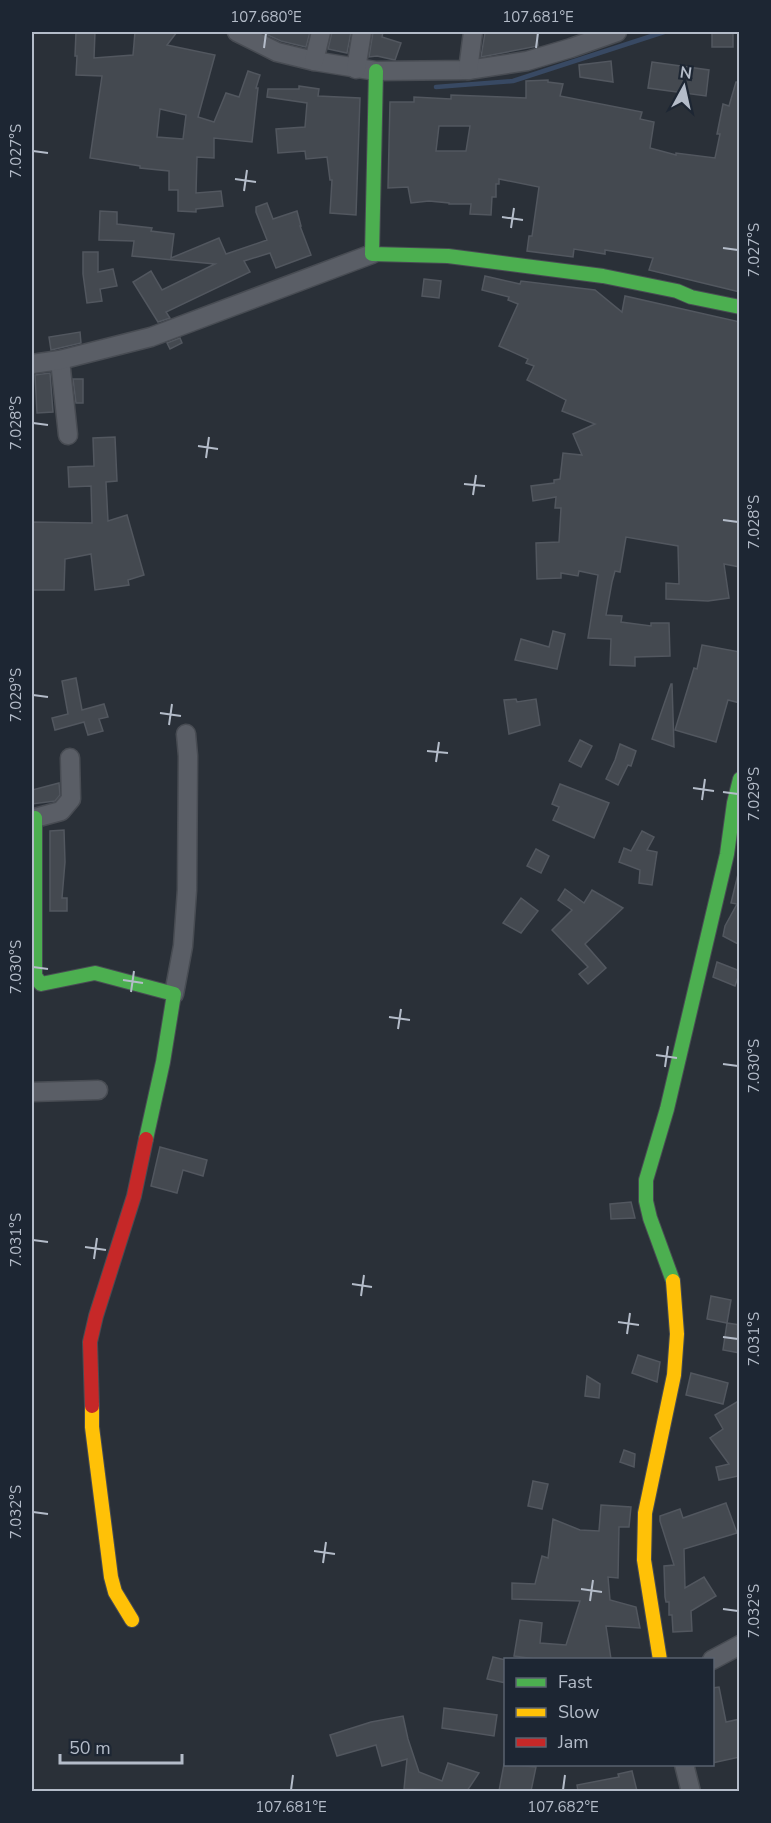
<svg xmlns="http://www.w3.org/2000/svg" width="771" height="1823" viewBox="0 0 771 1823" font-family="'Nunito Sans',sans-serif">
	<rect width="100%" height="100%" fill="#2a3038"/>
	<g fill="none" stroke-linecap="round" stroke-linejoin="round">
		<path stroke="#384963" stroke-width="4.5" d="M436 87 513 81 664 32"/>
	</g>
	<g fill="#444950" stroke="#52575f" stroke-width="1.5" fill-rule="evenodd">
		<path d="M76 32H95L94 58 133 55 135 32H177L167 45 215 55 198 117 214 122 226 93 239 97 248 71 260 75 256 88H258L252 142 214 138V158L197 157 196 193 221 191 223 206 196 209V212L178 211V190H169V171L140 168V166L90 158 102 76 76 75 77 56H75ZM160 109 186 115 183 139 157 137Z"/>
		<path d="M261 32H310L306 47 281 41Z"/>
		<path d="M332 32H351L347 53 328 49Z"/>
		<path d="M373 32H383L382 37 401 43 395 60 377 56 369 57Z"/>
		<path d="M521 32H537L538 46 481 57 485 33Z"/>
		<rect x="712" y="32" width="21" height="15"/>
		<path d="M611 61 613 82 580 77 579 65Z"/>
		<path d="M652 62 709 70 706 96 648 88Z"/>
		<path d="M548 80V82L563 84 560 96 642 112 640 119 654 122 650 148 676 155V153L715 158 720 134H717L723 104 729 106 736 82H740V292L649 270 653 258 630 254 605 250V254L574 249 573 257 527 251 529 236H532L539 187 499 179V184H496V197H492L491 215 470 214 471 204H449V203L429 201 411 203 408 187 388 188 390 102H414V97L451 99V95L526 98V81ZM439 126H470L466 151H436Z"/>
		<path d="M299 86 319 89 318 96 360 98 356 215 330 213 332 180H330L327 157 306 159 305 151 278 153 276 129 305 127 307 103 267 97 268 89H299Z"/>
		<path d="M267 203 273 219 297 211 301 226H300L311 255 276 268 270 253 244 261 250 272 166 312 170 318 158 322 133 282 151 271 162 290 215 264 132 256 134 241 99 240 100 211 117 212V224L152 228 151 231 174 234 171 258 219 238 226 254 267 240 256 212V207Z"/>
		<path d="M83 252H98V272L113 269 117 286 100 289 102 301 87 303 83 274Z"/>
		<path d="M485 276 520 284 521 281 595 290 622 312 625 296 740 322V567L724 564 729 598 708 601 666 599V583L679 584 678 546 626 537 620 572 615 571 612 582 606 615 622 616 621 622 651 626V623H669L670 656 635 657V666L610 665 611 639 588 638 598 575 579 571 578 576 561 573V578L537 579 536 543 559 542 561 508H555L556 497 533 501 531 486 554 483V480L560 479 563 453 582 455 573 434 595 424 562 411 566 400 527 380 534 366 526 363 528 359 499 346 518 304 508 300 509 297 482 290Z"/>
		<path d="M424 279 441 281 439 298 422 296Z"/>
		<path d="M80 332 81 343 51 350 49 337Z"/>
		<path d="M180 338 182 343 170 349 167 343Z"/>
		<path d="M50 373 53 412 37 413 35 375Z"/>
		<path d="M73 379H83V403H76Z"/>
		<path d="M115 437 117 481 106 482 108 521 127 515 144 575 128 580 129 585 95 590 91 554 65 559 64 590H32V522L92 523 91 486 69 487 68 467 94 466 93 438Z"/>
		<path d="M553 631 565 634 557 669 515 660 521 639 549 647Z"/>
		<path d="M702 645 740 652V703L728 700 716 742 675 730 694 668 697 669Z"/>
		<path d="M76 678 82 710 104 704 108 717 99 719 103 731 88 735 84 722 55 730 52 718 68 714 62 681Z"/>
		<path d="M671 684H672L674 747 652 739Z"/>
		<path d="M516 699 517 702 536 699 540 725 509 734 504 700Z"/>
		<path d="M580 740 592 746 581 767 569 761Z"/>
		<path d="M620 744 636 751 631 766 628 765 618 785 606 779 615 760Z"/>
		<path d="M59 783 60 795 55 801 32 804V790Z"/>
		<path d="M560 784 609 803 594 838 553 820 559 807 552 804Z"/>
		<path d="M64 830 65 862 62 898H67V911H50V831Z"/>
		<path d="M642 831 654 837 647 850 657 852 652 885 639 883 640 870 619 862 624 848 631 851Z"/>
		<path d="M536 849 549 856 541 873 527 866Z"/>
		<path d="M740 866V945L723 936 725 926 737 904 731 903Z"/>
		<path d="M565 889 584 903 592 890 623 908 585 944 606 968 588 984 579 974 588 967 552 930 572 910 558 900Z"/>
		<path d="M521 898 538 911 521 933 503 923Z"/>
		<path d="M717 962 740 971 735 986 713 977Z"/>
		<path d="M160 1147 207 1160 203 1176 183 1170 177 1193 151 1186Z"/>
		<path d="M631 1202 635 1218 611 1219 610 1204Z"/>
		<path d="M711 1296 731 1300 727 1323 707 1319Z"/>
		<path d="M727 1323 740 1325V1353L723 1350Z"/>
		<path d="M638 1355 660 1362 657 1382 632 1373Z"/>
		<path d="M691 1373 728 1383 723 1404 686 1395Z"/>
		<path d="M587 1376 600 1384 599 1398 585 1396Z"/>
		<path d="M740 1400V1478L738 1476 719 1480 716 1467 729 1464 710 1438 723 1429 715 1415Z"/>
		<path d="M624 1450 635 1454 634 1467 620 1462Z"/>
		<path d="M533 1481 548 1484 542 1509 528 1506Z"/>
		<path d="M726 1503 737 1533 684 1549 685 1588 704 1577 716 1596 691 1611 692 1631 673 1632 672 1615H669V1602H666L665 1597 664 1566 674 1565 660 1521V1516L680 1509 683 1518Z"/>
		<path d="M601 1505 631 1507 629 1527H619L618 1578 608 1577 610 1600 636 1607 640 1628 606 1626 611 1659H535L514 1656 520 1620 542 1623 540 1643 566 1645 580 1601 512 1599V1583L535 1584 542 1556 548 1558 553 1519 580 1530 599 1531Z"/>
		<path d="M493 1657 506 1660V1683L487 1679Z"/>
		<path d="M719 1687 726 1722 740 1719V1757L712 1763V1688Z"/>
		<path d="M444 1708 497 1715 494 1736 442 1728Z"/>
		<path d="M403 1716 408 1739 419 1772 442 1781 448 1763 479 1773 467 1791 404 1789 407 1759 382 1766 376 1745 337 1756 330 1735 371 1722Z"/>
		<path d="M504 1764 536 1767 531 1791H499Z"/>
		<path d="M632 1771 637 1791H578L577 1785 619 1777 618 1774Z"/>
	</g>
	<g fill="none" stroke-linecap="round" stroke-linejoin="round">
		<g stroke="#484c53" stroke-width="21">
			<g id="street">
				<path d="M237 32 277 52 314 61 376 71 468 70 527 61 571 48 617 32"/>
				<path d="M314 61 321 32"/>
				<path d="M356 69 362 32"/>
				<path d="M468 70 473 32"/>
				<path d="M60 360 68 435"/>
				<path d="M32 364 60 360 151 337 372 254"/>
				<path d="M35 818 61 811 71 799 70 758"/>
				<path d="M174 994 183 946 187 890 188 756 186 734"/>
				<path d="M32 1092 98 1090"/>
				<path d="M712 1660 740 1645"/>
				<path d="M684 1764 691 1792"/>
			</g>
		</g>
		<g stroke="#484c53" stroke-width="16">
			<g id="fast">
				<path d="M376 71 372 254 448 256 603 276 677 291 691 297 740 307"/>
				<path d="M32 819 35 818V976L41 984 95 973 174 994 163 1062 146 1139"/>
				<path d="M673 1281 650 1218 646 1201V1180L667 1109 727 854 734 803 740 779"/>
			</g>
		</g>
		<g stroke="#484c53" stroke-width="16">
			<g id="slow">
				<path d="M92 1406V1427L111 1577 115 1592 132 1620"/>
				<path d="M660 1660 644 1560 645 1513 674 1375 677 1334 673 1281"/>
			</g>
		</g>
		<g stroke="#484c53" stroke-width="16">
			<path id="jam" d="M92 1406 90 1342 96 1316 134 1196 146 1139"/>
		</g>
		<use href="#street" stroke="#5a5e66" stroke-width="18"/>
		<use href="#fast" stroke="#4caf50" stroke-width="14"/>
		<use href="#slow" stroke="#ffc107" stroke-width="14"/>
		<use href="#jam" stroke="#c62828" stroke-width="14"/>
	</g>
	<path fill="none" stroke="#b4bcc9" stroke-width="2" d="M264 48 266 33M536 48 538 33M33 151 48 153M235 179 256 182M244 191 247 170M502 217 523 220M511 228 514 208M723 248 738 250M33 423 48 425M198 446 218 449M206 458 209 437M464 484 485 486M473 495 476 475M723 520 738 522M33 695 48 697M160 713 181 716M169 725 172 704M427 751 448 753M436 762 439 742M693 788 714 791M723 792 738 794M702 800 705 779M33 967 48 969M123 980 143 983M131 992 134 971M389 1017 410 1020M398 1029 401 1009M656 1055 677 1058M723 1064 738 1066M665 1067 668 1046M33 1240 48 1242M85 1247 106 1250M94 1259 97 1238M352 1284 372 1287M361 1296 364 1275M618 1322 639 1325M627 1334 630 1313M723 1337 738 1339M33 1512 48 1514M314 1551 335 1554M323 1563 326 1542M581 1589 602 1592M590 1601 593 1580M723 1609 738 1611M291 1790 293 1775M563 1790 565 1775"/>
	<rect width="771" height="1823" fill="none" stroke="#1d2633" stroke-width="66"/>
	<rect x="504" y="1658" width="210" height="108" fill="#1d2633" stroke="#59626f" stroke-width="1.5"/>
	<rect x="516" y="1678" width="30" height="9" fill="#4caf50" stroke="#59626f" stroke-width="1.5"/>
	<text x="558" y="1688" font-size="18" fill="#b4bcc9">Fast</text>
	<rect x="516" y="1708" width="30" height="9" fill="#ffc107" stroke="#59626f" stroke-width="1.5"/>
	<text x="558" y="1718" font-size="18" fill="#b4bcc9">Slow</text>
	<rect x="516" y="1738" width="30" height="9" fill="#c62828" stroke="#59626f" stroke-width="1.5"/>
	<text x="558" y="1748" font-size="18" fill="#b4bcc9">Jam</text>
	<g transform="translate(684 87) rotate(8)" stroke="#1d2633" stroke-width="4.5" paint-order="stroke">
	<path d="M0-4.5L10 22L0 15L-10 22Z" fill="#b4bcc9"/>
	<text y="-9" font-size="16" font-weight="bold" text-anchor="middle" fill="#b4bcc9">N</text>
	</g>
	<path d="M60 1754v9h122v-9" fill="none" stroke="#b4bcc9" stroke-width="3"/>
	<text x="69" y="1754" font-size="18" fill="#b4bcc9" stroke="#1d2633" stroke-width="4.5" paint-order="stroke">50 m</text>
	<rect x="33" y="33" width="705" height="1757" fill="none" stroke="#b4bcc9" stroke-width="2"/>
	<g font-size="15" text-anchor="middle" fill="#b4bcc9">
		<text x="266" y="22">107.680°E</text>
		<text x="538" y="22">107.681°E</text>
		<text transform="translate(16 151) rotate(-90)" y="5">7.027°S</text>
		<text transform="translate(754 250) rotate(-90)" y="5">7.027°S</text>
		<text transform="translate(16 423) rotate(-90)" y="5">7.028°S</text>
		<text transform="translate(754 522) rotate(-90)" y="5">7.028°S</text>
		<text transform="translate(16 695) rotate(-90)" y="5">7.029°S</text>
		<text transform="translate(754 794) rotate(-90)" y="5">7.029°S</text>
		<text transform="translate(16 967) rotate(-90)" y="5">7.030°S</text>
		<text transform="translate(754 1066) rotate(-90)" y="5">7.030°S</text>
		<text transform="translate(16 1240) rotate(-90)" y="5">7.031°S</text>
		<text transform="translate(754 1339) rotate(-90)" y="5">7.031°S</text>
		<text transform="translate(16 1512) rotate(-90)" y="5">7.032°S</text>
		<text transform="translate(754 1611) rotate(-90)" y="5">7.032°S</text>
		<text x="291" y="1812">107.681°E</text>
		<text x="563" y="1812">107.682°E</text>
	</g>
</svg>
